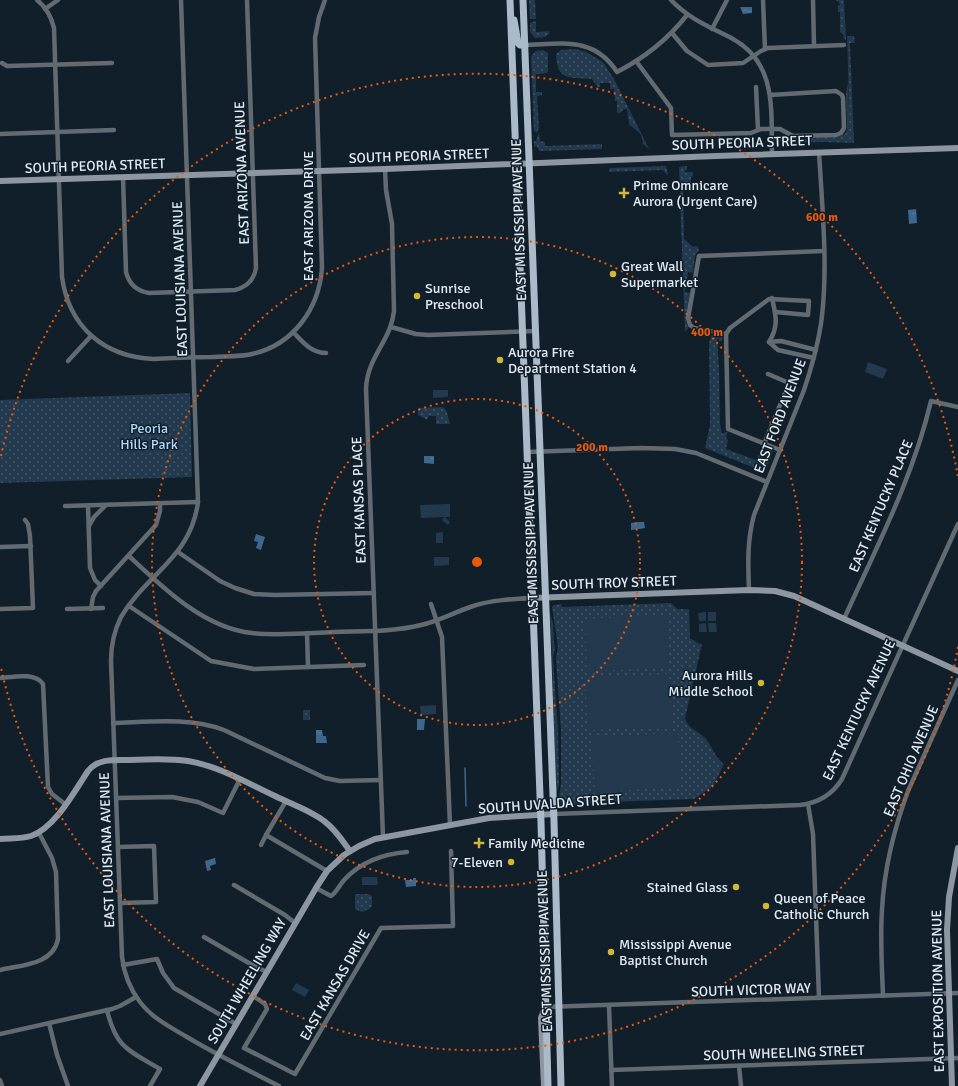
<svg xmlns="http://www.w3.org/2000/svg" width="958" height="1086" viewBox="0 0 958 1086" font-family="Signika,sans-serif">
	<defs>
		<pattern id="grass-dots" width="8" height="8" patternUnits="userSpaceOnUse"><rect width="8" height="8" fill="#22394e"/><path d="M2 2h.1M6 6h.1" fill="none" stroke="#425668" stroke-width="1.8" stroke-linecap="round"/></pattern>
		<pattern id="water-ripples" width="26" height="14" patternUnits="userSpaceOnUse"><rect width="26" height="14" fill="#3d678c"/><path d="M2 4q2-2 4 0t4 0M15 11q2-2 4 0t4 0" fill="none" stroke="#597d9d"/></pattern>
	</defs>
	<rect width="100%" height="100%" fill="#111f2b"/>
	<g fill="url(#grass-dots)">
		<path d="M529 0H535L536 19H531L530 18Z"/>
		<path d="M836 0H844L846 40 844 39 843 34 840 32V12H838V6L840 5 839 2 836 1Z"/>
		<path d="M536 21V32L549 31V34L545 37 535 38 530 32V23Z"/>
		<path d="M847 36H854L855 43H850L854 143 823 142 784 143 779 140V136L780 135 784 140 840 136 845 134 847 129 846 93 848 83 850 134Z"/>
		<path d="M543 50 548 53V71L547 73 536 74V92H542V95L537 96 539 128 536 134 535 131H534L531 56 536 51Z"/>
		<path d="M561 50 575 49 586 52 603 62 614 79 649 149 643 144C642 131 637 132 629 124L627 109H623L622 112 617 113V101H615L614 89H610V83H600V87H598L592 79C570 77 557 82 556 54Z"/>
		<path d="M539 132 540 141 545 142V146L602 144V149L539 151V150L536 146 534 147V141H536Z"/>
		<path d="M666 166 668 174 667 175 663 170 609 172 610 168Z"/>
		<path d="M687 166V170H685V172H693V176L691 177V187L683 188 684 239 693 247 697 246 699 250 695 256 693 273 688 272 685 292 690 293 686 320 688 328 685 332 679 167Z"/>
		<path d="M712 334 722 335V341H719V339H717L719 369 720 424 722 434 728 431 726 438 728 440 726 449 756 460 760 453 766 455 768 448 773 451 766 470 762 471 705 448 710 425 709 343Z"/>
		<path d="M190 393 192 477 0 483V400Z"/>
		<path d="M443 407 447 412 450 424H436V416H429L427 420 418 415V408Z"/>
		<path d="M671 603 677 609H689L690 639C694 639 697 644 702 644L685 718C687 728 698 731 705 738 713 747 714 757 724 764L713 786 694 799 578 803 575 805 573 803V805L561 807 558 803 561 784V731L556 658 558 647 552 607 553 605 561 604 562 607Z"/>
		<path d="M550 613 553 623 554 643 555 647 553 658 558 731 559 784 556 795 552 659 553 658H552Z"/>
		<rect x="303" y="710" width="7" height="10"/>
		<path d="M355 894H369L372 896V906L369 909 362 912 355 909Z"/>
	</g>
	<g fill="#22394e">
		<path d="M868 362 887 369 883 379 865 372Z"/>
		<path d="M433 390H448V397L433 398Z"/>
		<path d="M450 504V517H445L450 522 448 525 442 520 444 517 421 518 420 505Z"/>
		<path d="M443 532V543H436V533Z"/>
		<path d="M434 557H449V565L434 566Z"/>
		<path d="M706 612V621H699L698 613Z"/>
		<rect x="708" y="612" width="8" height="9"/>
		<path d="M667 615 669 668 587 671 585 619Z"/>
		<path d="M706 623 707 632H699V624Z"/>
		<path d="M708 623H716L717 632H709Z"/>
		<path d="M669 674 672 727 588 730 585 678Z"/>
		<path d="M436 705V714L421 715 420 706Z"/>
		<path d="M678 733 680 787 595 792 592 737Z"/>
		<path d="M362 877H377L378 885H362Z"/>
		<path d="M296 983 309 990 305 997 292 990Z"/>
	</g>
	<g fill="url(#water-ripples)">
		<path d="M740 7H752V13L743 14Z"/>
		<path d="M916 209 917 223 909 224 908 210Z"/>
		<path d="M424 456H434V464L424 463Z"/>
		<path d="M638 522H644L645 528 631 530V523Z"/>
		<path d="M256 534 265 537 261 550 256 548 258 542 254 541Z"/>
		<path d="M417 719H425L424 730H417Z"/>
		<path d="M316 730H322L323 736H326L327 743H316Z"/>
		<path d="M215 858 216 864 210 866 211 870 207 871 205 861Z"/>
		<path d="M413 878H416V886L406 887 405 880H413Z"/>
	</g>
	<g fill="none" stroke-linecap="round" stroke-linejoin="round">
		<path stroke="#3d678c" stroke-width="1.5" d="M465 768 466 806"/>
		<g stroke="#636b72" stroke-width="4.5">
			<path d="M37 0C46 7 51 16 54 28L62 277C69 327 104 357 154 359 173 358 193 357 212 357 225 356 239 357 252 354 293 345 319 309 322 268L315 38 319 17 325 0"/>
			<path d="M181 0 198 502C191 558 146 574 121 617 114 631 111 646 111 661L122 957C124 974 130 989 140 1002 152 1018 170 1027 187 1037 217 1055 248 1070 279 1086"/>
			<path d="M671 0C689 19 710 27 733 39 777 63 771 111 772 154"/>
			<path d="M763 0 765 49"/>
			<path d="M813 0 814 46"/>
			<path d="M45 9 58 0"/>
			<path d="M712 29 727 0"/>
			<path d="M672 33 687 51 708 65 743 63 761 51 768 48 844 45"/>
			<path d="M525 45C562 44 594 36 617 72 644 58 669 38 687 15"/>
			<path d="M636 61 671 108 672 135 751 133 761 129H780L793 136 836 135 841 133 844 128 843 98 842 95 836 91 770 95"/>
			<path d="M2 63 7 66 112 63"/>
			<path d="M756 87 758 130"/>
			<path d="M0 134 114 130"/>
			<path d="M123 177 126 272C129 284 137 291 149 293L235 290C247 287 254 280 256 268L247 0"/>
			<path d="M776 312 808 315 809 301 769 299 730 328 726 334 728 429 780 450"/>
			<path d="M391 327 416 334 428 335 536 331"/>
			<path d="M293 332C303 342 311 353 326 353"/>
			<path d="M726 334 694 328 690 325 688 318 699 256 823 251"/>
			<path d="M769 342 778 350 814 358"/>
			<path d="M769 342 781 341 816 350"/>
			<path d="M769 342C779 326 776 316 772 298"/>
			<path d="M68 361 91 336"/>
			<path d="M764 444 789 383 768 374"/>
			<path d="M527 452 641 448 675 449 696 453 767 482"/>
			<path d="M65 506 198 502"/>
			<path d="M88 506 90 568 95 580 101 586"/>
			<path d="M89 526 94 517 105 506"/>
			<path d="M0 547 31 546"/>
			<path d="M178 552 220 581 235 588 254 594 275 595 374 593"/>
			<path d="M129 556C162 587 204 628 252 633 279 636 307 633 334 632 363 631 393 632 421 625 439 621 455 612 473 606 492 600 512 599 532 598"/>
			<path d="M749 590C748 564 747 541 754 515L804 390C812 366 819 342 822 316 828 264 822 205 819 152"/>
			<path d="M431 604 442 637 450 825"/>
			<path d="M129 606 211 661 254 669 364 665"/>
			<path d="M0 609 33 608 30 536 28 524 25 520"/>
			<path d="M67 609 103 608"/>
			<path d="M91 609 93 597 96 591 156 525 160 511V504"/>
			<path d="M844 619C876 548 913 478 931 401L958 407"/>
			<path d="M307 633 308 666"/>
			<path d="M0 678C13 677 35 672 43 684L48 787 52 794 65 804"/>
			<path d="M113 723C149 722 189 717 224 730L325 778 340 781 380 780"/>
			<path d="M116 798 172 797 198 802 223 813 240 779"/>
			<path d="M286 801 266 835 327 871"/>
			<path d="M808 804 813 834 819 998"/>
			<path d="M554 814 800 805C819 803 832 795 842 779L958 524"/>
			<path d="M383 837 366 389C367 357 391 341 394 311L392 224 386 190 385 169"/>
			<path d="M261 845 266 835"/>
			<path d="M118 847 154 846 156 902 120 903"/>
			<path d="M234 885 285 915 295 923"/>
			<path d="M316 888 331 896C337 892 340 884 345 879 362 861 383 854 407 852"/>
			<path d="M204 937 254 966 267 972"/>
			<path d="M123 965 157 959 163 973 174 988 236 1024"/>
			<path d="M0 970C21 965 53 965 58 939L56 872 52 858 39 833"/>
			<path d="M253 996 265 1004 267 1009 244 1048 295 1074 381 928 453 926 451 851"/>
			<path d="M883 996C882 968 880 939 882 910 884 869 894 829 908 791L958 680"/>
			<path d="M609 1006 612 1086"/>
			<path d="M545 1007 958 993"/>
			<path d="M107 1010C116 1048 128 1050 160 1069L150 1086"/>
			<path d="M49 1023 57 1055 68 1086"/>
			<path d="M0 1034 112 1009 120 1006 136 997"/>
			<path d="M739 1066 741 1086"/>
			<path d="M611 1070 958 1058"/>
			<path d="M0 1080 2 1086"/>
		</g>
		<g stroke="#8c97a2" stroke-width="6">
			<path d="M0 181 385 169 716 156 958 148"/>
			<path d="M532 598 749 590 775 591 794 596 958 671"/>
			<path d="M0 839C10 838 21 839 31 836 55 828 74 792 88 771 98 758 115 760 130 760 149 759 169 758 188 761 219 766 247 783 275 796 291 804 310 810 324 821 335 829 342 840 350 851"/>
			<path d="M200 1086 316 888 327 871 344 855 359 846 375 839 489 818 554 814"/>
			<path d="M544 1086 541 1018 545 1007"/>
			<path d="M952 1086 947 930 949 897 958 848"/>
		</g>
		<g stroke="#abbac8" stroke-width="7">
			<path d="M510 0 541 822 548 1086"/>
			<path d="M523 0 554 821 561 1086"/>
			<path d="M514 20 518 43 520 45H525"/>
		</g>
	</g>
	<g fill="none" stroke="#e8590c" stroke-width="2" stroke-dasharray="2 4">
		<circle cx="477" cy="562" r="163"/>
		<circle cx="477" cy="562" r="325"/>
		<path d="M958 647A488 488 0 0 1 1 668M1 456A488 488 0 0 1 958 477"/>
	</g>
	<g fill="#d2b736" stroke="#111f2b" stroke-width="1.5">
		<path d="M622 187h4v4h4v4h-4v4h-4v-4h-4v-4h4z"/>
		<circle cx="613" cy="274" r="4"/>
		<circle cx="417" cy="296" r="4"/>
		<circle cx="500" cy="360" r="4"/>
		<circle cx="761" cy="683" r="4"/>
		<path d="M477 837h4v4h4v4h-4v4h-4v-4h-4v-4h4z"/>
		<circle cx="511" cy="862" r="4"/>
		<circle cx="736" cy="887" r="4"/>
		<circle cx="766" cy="906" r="4"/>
		<circle cx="611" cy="952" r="4"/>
	</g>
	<g text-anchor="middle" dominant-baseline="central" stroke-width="3" stroke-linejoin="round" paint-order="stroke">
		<g font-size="14" fill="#e2ecf4" stroke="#111f2b">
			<text transform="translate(742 143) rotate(-2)">SOUTH PEORIA STREET</text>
			<text transform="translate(419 156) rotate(-2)">SOUTH PEORIA STREET</text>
			<text transform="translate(95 166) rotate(-2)">SOUTH PEORIA STREET</text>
			<text transform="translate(242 173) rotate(-92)">EAST ARIZONA AVENUE</text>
			<text transform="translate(308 216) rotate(-90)">EAST ARIZONA DRIVE</text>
			<text transform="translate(519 220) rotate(-92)">EAST MISSISSIPPI AVENUE</text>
			<text transform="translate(180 279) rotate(-92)">EAST LOUISIANA AVENUE</text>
			<text transform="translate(780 416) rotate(-69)">EAST FORD AVENUE</text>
			<text transform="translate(359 500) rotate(-92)">EAST KANSAS PLACE</text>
			<text transform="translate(881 506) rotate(-67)">EAST KENTUCKY PLACE</text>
			<text transform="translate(531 543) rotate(-92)">EAST MISSISSIPPI AVENUE</text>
			<text transform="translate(614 583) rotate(-2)">SOUTH TROY STREET</text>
			<text transform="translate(859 710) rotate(-65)">EAST KENTUCKY AVENUE</text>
			<text transform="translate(911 761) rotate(-67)">EAST OHIO AVENUE</text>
			<text transform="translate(550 804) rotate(-4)">SOUTH UVALDA STREET</text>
			<text transform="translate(107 850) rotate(-92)">EAST LOUISIANA AVENUE</text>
			<text transform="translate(545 951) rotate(-92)">EAST MISSISSIPPI AVENUE</text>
			<text transform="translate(247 981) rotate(-60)">SOUTH WHEELING WAY</text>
			<text transform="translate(335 985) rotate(-60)">EAST KANSAS DRIVE</text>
			<text transform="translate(751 990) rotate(-2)">SOUTH VICTOR WAY</text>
			<text transform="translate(938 991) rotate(-91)">EAST EXPOSITION AVENUE</text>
			<text transform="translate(784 1053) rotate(-2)">SOUTH WHEELING STREET</text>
		</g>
		<g font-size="14" fill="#e2ecf4" stroke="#111f2b" text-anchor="start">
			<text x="633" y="185">Prime Omnicare<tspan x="633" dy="16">Aurora (Urgent Care)</tspan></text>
			<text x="621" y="266">Great Wall<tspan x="621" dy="16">Supermarket</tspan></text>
			<text x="425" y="288">Sunrise<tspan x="425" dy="16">Preschool</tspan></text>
			<text x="508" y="352">Aurora Fire<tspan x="508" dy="16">Department Station 4</tspan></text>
			<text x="753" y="675" text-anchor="end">Aurora Hills<tspan x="753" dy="16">Middle School</tspan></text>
			<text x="488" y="843">Family Medicine</text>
			<text x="503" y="862" text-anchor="end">7-Eleven</text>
			<text x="728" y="887" text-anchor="end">Stained Glass</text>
			<text x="774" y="898">Queen of Peace<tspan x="774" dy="16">Catholic Church</tspan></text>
			<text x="619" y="944">Mississippi Avenue<tspan x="619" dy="16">Baptist Church</tspan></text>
		</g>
		<g font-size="14" fill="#b1d7fb" stroke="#111f2b">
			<text x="149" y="428">Peoria<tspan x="149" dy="16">Hills Park</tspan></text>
		</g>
	</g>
	<circle cx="477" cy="562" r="6" fill="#e8590c" stroke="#111f2b" stroke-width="2"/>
	<g font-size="12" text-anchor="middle" font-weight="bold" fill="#e8590c" stroke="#111f2b" stroke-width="3" stroke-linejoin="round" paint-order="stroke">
		<text x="822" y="221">600 m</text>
		<text x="707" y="336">400 m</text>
		<text x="592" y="451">200 m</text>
	</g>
</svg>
